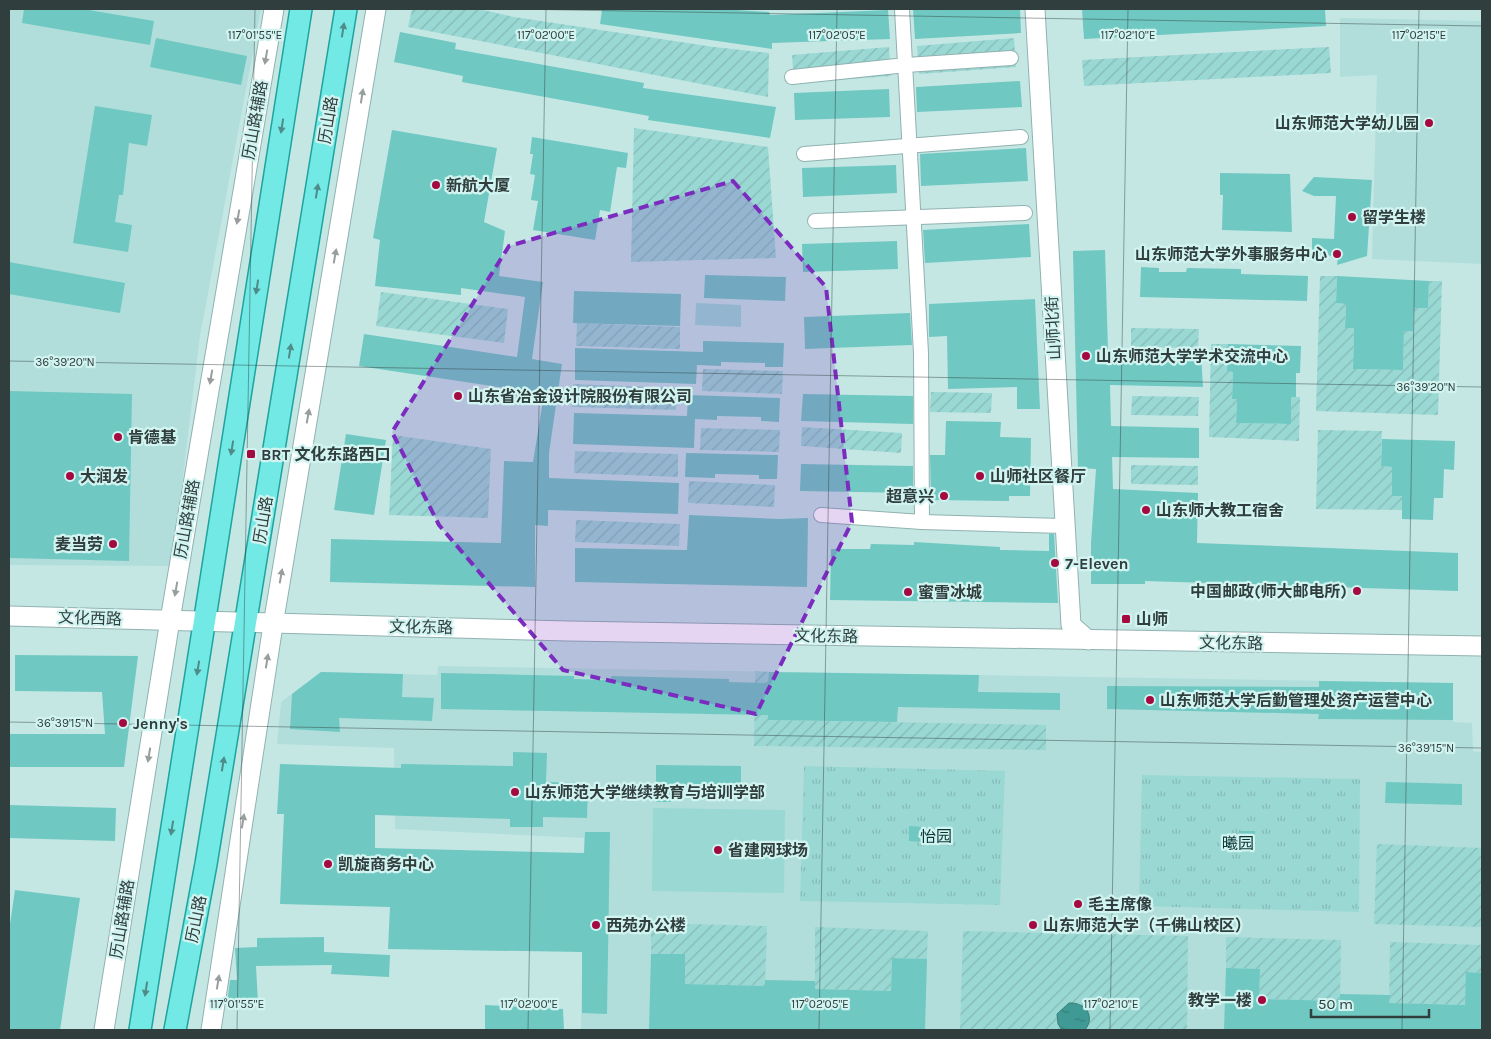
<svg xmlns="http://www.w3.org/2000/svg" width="1491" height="1039" viewBox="0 0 1491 1039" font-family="Karla,'Noto Sans SC',sans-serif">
	<defs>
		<pattern id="park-tufts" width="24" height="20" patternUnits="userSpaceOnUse" patternTransform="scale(1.25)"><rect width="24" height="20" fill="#9ad8d4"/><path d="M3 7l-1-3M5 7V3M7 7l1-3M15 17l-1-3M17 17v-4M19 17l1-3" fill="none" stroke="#85bab7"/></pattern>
		<pattern id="garden-furrows" width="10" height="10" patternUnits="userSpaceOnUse" patternTransform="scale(1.25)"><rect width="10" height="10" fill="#9ad8d4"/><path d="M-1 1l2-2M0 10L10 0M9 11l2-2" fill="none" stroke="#85bab7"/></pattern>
		<pattern id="water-ripples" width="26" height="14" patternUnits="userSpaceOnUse" patternTransform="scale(1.25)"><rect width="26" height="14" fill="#3f9994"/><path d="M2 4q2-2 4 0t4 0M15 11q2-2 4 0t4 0" fill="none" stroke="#357e7a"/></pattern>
	</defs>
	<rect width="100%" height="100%" fill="#c4e7e4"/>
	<g fill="#b1deda">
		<path d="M9 9H261L200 336 172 566 9 565Z"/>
		<path d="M1340 18 1482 21V264L1372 259 1377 75 1340 77Z"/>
		<path d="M438 666 1453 683V722L1472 723 1473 751 1482 752V1030H581L584 838 395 829 394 748 277 744 281 702 321 672 437 675Z"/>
	</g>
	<g fill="#9ad8d4">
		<path d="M696 303 741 305V327L695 325Z"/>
		<path d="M653 808 785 810 784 893 652 891Z"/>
	</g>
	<g fill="url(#park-tufts)">
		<path d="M804 766 1005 771 1000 905 800 901Z"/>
		<path d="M1142 775 1360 779 1359 912 1139 906Z"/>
	</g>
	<g fill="url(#garden-furrows)">
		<path d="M412 9H478L514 17 714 47 769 53 768 97 408 27Z"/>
		<path d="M1014 38 1016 67 919 74 917 46Z"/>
		<path d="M889 47 891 76 794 83 792 55Z"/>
		<path d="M1329 47 1331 73 1084 86 1082 60Z"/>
		<path d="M634 128 768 147 776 258 631 262Z"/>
		<path d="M1320 276H1337L1336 303 1346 304 1345 328H1354L1353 369 1403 370 1404 331H1413L1414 308H1428L1429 281H1442L1438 415 1316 411Z"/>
		<path d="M381 292 508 309 504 343 376 326Z"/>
		<path d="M577 323 680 327V349L576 346Z"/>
		<path d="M1131 328 1199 329 1198 348 1131 347Z"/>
		<path d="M1211 344H1228L1227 371 1233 372 1232 398 1237 399 1236 423 1291 424V397H1300L1299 441 1209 437Z"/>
		<path d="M703 369 783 371 782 394 702 391Z"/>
		<path d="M573 384 677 388 676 410 572 407Z"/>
		<path d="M931 392 992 393 991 413 930 412Z"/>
		<path d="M1132 396 1199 397 1198 416 1131 415Z"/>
		<path d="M802 427 902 433 901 453 801 446Z"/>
		<path d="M701 428 780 430 779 452 700 450Z"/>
		<path d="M1318 430 1382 431 1381 466 1392 467V496H1402V510L1316 509Z"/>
		<path d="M393 435 491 449 488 518 389 515Z"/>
		<path d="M575 451 678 454V477L574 473Z"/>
		<path d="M1131 465 1198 466V485L1131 484Z"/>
		<path d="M689 481 775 485 774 507 688 503Z"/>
		<path d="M576 520 680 524 679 546 575 542Z"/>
		<path d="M755 671 769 672 768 720 1046 725V750L754 746Z"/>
		<path d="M1377 844 1482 848V927L1374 924Z"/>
		<path d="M651 923 767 926 765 986 685 984V954H651Z"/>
		<path d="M815 927 928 931 927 959 892 958 891 991 815 989Z"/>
		<path d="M963 931 1188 936 1187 1030H960Z"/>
		<path d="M1226 937 1341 940 1340 1001 1259 999 1260 969 1226 968Z"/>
		<path d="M1390 942 1482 945V973L1467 972 1465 1005 1389 1003Z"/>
	</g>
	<path fill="url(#water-ripples)" stroke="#3a7e7a" d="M1069 1003C1085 1002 1096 1016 1085 1030H1062L1058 1024 1057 1014Z"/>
	<g fill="#70c8c2">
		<path d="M24 9H83L154 21 150 45 22 23Z"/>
		<path d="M607 9H721L769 12 770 15 888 10 890 39 772 43V49L600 24 602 10Z"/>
		<path d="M913 9H1020L1021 33 915 39Z"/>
		<path d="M1082 9H1325L1326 26 1084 39Z"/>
		<path d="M400 32 456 43 455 49 644 83 643 88 776 107 770 138 648 120 649 116 462 82 463 76 394 62Z"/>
		<path d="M156 38 247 56 241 85 150 67Z"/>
		<path d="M1020 81 1022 107 917 112 916 87Z"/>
		<path d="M889 89 890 117 795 120 794 93Z"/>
		<path d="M95 106 152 115 147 146 129 143 123 195H119L115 222 132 225 128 252 73 243Z"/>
		<path d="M392 130 497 148 484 222 505 231 499 276 543 282 532 359 562 364 549 453V478L679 483 678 514 548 510V526L535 525V587L330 582 331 539 501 543 504 461 533 462 544 394 359 366 364 334 517 357 525 297 461 288V295L375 286 380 240 373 238Z"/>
		<path d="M532 137 628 153 626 168 617 167 610 212 600 210 595 240 533 230 538 201 531 200 535 175 530 174 533 154H530Z"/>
		<path d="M1026 148 1028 181 921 186 920 154Z"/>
		<path d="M896 165 897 193 803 197 802 168Z"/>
		<path d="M1220 173 1290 174 1292 232 1222 230 1223 195H1220Z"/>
		<path d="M1314 177 1372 180 1367 256 1337 265 1338 256 1312 255V238L1334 239 1336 196H1314L1302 191Z"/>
		<path d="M1029 224 1031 257 925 263 923 230Z"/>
		<path d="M897 241 898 269 803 272 802 244Z"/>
		<path d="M1105 250 1108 350 1201 355 1203 387 1110 385 1111 426 1199 428V458L1112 457 1113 489 1198 493 1197 543 1458 553V591L1145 581V584H1091V543L1096 469 1078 468 1073 251Z"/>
		<path d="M9 262 125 283 120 313 9 294Z"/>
		<path d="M1141 267 1159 268V272H1186L1187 268 1241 269V274L1308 276 1307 301 1140 297Z"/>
		<path d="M705 275 786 277 785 301 704 298Z"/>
		<path d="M1337 276 1429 281 1428 308H1414L1413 331H1404L1403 370 1353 369 1354 328H1345L1346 304 1336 303Z"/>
		<path d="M574 291 681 294 680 326 573 323Z"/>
		<path d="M1035 299 1040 409H1017V387L948 389 947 336 929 337V304Z"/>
		<path d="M910 313 912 345 805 349 804 317Z"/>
		<path d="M703 341 784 343 783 367H765V363L721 362V366L697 365 696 384 575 380V348L703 352Z"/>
		<path d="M1228 344 1301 346 1300 373H1296V397H1291V424L1236 423 1237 399H1232L1233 372 1227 371Z"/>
		<path d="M9 391 132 394 129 561 9 558Z"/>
		<path d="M803 394 913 396V424L801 421Z"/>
		<path d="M688 395 780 398 779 422 761 421V417L717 416V420L695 419 694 448 573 444 574 413 687 416Z"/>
		<path d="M946 421 1001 422 1000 437 1031 438 1030 496H1009V501L931 500 930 455H945Z"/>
		<path d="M346 434 386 440 374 515 334 510Z"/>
		<path d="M1382 439 1455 441 1454 470 1444 469 1443 498H1434L1433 520 1402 519V496H1392V467L1381 466Z"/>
		<path d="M686 453 778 455 777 479H759V475L715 474V478L685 477Z"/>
		<path d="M801 464 913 466V493L800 491Z"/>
		<path d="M689 515 779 519 808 518 807 587 575 582V548L687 550Z"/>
		<path d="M1049 534H1054L1058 603 830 600 831 549H870L871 544 914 545V542L1000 547V550L1049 551Z"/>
		<path d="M15 655 138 656 124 767H9V734H105L102 692 15 691Z"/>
		<path d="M321 672 403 674 402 697 434 698 432 721 339 718 340 732 290 729 292 694Z"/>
		<path d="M769 672 979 675 978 692 1060 693V710L898 707 897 722 768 720V715L441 709V673L574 676V679L611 680V676L729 679V682L768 683Z"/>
		<path d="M1319 681 1453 683V720L1318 719 1319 714 1107 709V686L1319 687Z"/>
		<path d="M513 752 547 753 546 782 588 783 587 818 543 817V827H510V819L375 815V848L584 853 585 832H610L607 1014 582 1013V952L388 949 390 907 280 904 284 814H277L280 764 401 768V764L513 766Z"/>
		<path d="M656 765 741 766V786L671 785V802H656Z"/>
		<path d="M1386 782 1462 784V805L1385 803Z"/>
		<path d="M9 805 116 808 115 841 9 838Z"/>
		<path d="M909 826 925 827V842L909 841Z"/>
		<path d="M1240 831H1255V852L1240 851Z"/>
		<path d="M15 890 80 898 60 1030H9V931Z"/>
		<path d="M324 937V952L390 955 389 977 331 974 332 965 256 966 258 1003 227 1004 230 980H237L235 948 257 947V938Z"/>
		<path d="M651 954H685V984L765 986V980L815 981V989L891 991 892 958 927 959 925 1030H649Z"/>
		<path d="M1226 968 1260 969 1259 999 1340 1001V994L1390 995 1389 1003 1465 1005 1466 972 1482 973V1030H1224Z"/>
		<path d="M485 1005 563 1009 564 1030H485Z"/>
	</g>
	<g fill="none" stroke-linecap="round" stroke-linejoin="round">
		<g stroke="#90b2b0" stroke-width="16">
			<g id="street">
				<path d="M902 9 921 353 922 522"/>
				<path d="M792 77 906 65 1011 58"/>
				<path d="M804 154 1021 137"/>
				<path d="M815 221 1025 213"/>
				<path d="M821 515 922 522 1064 526"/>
			</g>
		</g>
		<g stroke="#90b2b0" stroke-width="21">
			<g id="secondary">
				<path d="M1035 9 1071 625 1088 640"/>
				<path d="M9 616 568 631 1482 646"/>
				<path d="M104 1030 170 620 274 9"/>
				<path d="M211 1030 273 625 376 9"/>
			</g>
		</g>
		<g stroke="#1ea39e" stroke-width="24">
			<g id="primary">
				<path d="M140 1030 301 9"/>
				<path d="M175 1030 206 864 346 9"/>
			</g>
		</g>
		<use href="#street" stroke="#fff" stroke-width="14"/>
		<use href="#secondary" stroke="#fff" stroke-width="19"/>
		<use href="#primary" stroke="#72e9e5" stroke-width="21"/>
	</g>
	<defs><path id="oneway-solid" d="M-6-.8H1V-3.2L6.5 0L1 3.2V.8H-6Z" transform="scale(1.25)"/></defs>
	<g fill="#4e8b89">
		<use href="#oneway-solid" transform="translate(343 30) rotate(-81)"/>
		<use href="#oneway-solid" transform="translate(282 126) rotate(99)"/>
		<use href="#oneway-solid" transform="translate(317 191) rotate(-81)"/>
		<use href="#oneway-solid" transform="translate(257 287) rotate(99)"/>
		<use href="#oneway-solid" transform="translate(290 351) rotate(-81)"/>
		<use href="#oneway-solid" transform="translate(232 448) rotate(99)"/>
		<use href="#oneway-solid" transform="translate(198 668) rotate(99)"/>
		<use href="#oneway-solid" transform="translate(223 764) rotate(-81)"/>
		<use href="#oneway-solid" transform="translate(172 828) rotate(99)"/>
		<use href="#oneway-solid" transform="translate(146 989) rotate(99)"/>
	</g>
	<g fill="#989e9e">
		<use href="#oneway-solid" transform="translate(266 57) rotate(100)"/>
		<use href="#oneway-solid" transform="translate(362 96) rotate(-81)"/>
		<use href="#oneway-solid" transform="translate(238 217) rotate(100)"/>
		<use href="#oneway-solid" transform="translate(335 256) rotate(-80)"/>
		<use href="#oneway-solid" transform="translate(211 377) rotate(100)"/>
		<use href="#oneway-solid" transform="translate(308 416) rotate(-80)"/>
		<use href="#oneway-solid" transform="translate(281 576) rotate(-80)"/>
		<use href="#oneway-solid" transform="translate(176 589) rotate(100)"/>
		<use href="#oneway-solid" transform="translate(267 661) rotate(-81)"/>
		<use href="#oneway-solid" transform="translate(149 755) rotate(99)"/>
		<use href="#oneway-solid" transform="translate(243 821) rotate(-81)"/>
		<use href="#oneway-solid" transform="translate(218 982) rotate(-81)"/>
	</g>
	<path fill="#7b2cbf" fill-opacity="0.2" stroke="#7b2cbf" stroke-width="4" stroke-dasharray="10 6" stroke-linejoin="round" d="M733 181 826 287 852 522 756 714 563 670 439 525 392 432 509 246Z"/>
	<path fill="none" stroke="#303e3d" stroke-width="1" stroke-opacity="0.45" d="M512 9 1482 26M9 361 1482 387M9 722 1482 748M237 1030 255 9M528 1030 546 9M819 1030 837 9M1110 1030 1128 9M1402 1030 1419 9"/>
	<g fill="#a40940" stroke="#d1f4f1" stroke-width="2">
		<circle cx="1429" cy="123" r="5"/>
		<circle cx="436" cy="185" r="5"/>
		<circle cx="1352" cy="217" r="5"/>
		<circle cx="1337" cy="254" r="5"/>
		<circle cx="1086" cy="356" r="5"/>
		<circle cx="458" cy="396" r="5"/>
		<circle cx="118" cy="437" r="5"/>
		<rect x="246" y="449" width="10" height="10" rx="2.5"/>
		<circle cx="70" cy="476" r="5"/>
		<circle cx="980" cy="476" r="5"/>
		<circle cx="944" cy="496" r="5"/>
		<circle cx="1146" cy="510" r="5"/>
		<circle cx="113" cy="544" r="5"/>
		<circle cx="1055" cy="563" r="5"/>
		<circle cx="1357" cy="591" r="5"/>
		<circle cx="908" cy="592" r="5"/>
		<rect x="1121" y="614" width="10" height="10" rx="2.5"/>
		<circle cx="1150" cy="700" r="5"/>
		<circle cx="123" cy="723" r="5"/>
		<circle cx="515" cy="792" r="5"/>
		<circle cx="718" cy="850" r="5"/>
		<circle cx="328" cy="864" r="5"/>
		<circle cx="1078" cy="904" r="5"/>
		<circle cx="596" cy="925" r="5"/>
		<circle cx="1033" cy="925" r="5"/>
		<circle cx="1262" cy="1000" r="5"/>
	</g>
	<g text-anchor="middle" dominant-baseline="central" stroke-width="4.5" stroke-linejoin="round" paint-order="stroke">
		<g font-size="16" fill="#303e3d" stroke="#d1f4f1">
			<text transform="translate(255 120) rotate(-80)">历山路辅路</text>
			<text transform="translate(328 120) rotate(-81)">历山路</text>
			<text transform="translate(1053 328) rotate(-93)">山师北街</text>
			<text transform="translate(187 519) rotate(-80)">历山路辅路</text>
			<text transform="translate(263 520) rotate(-81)">历山路</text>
			<text transform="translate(90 618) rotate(2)">文化西路</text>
			<text transform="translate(421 627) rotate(1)">文化东路</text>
			<text transform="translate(826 636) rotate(1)">文化东路</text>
			<text transform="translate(1231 643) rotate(1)">文化东路</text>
			<text transform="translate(122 919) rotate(-81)">历山路辅路</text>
			<text transform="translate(196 919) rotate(-79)">历山路</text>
		</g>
		<g font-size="16" font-weight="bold" fill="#303e3d" stroke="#d1f4f1" text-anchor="start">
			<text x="1419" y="123" text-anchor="end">山东师范大学幼儿园</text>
			<text x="446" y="185">新航大厦</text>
			<text x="1362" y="217">留学生楼</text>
			<text x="1327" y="254" text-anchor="end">山东师范大学外事服务中心</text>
			<text x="1096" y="356">山东师范大学学术交流中心</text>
			<text x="468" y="396">山东省冶金设计院股份有限公司</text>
			<text x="128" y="437">肯德基</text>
			<text x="261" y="454">BRT 文化东路西口</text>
			<text x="80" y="476">大润发</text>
			<text x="990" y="476">山师社区餐厅</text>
			<text x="934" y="496" text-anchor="end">超意兴</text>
			<text x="1156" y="510">山东师大教工宿舍</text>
			<text x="103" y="544" text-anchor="end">麦当劳</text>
			<text x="1065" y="563">7-Eleven</text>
			<text x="1347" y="591" text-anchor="end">中国邮政(师大邮电所)</text>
			<text x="918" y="592">蜜雪冰城</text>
			<text x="1136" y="619">山师</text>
			<text x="1160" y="700">山东师范大学后勤管理处资产运营中心</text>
			<text x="133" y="723">Jenny's</text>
			<text x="525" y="792">山东师范大学继续教育与培训学部</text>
			<text x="728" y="850">省建网球场</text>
			<text x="338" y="864">凯旋商务中心</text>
			<text x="1088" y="904">毛主席像</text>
			<text x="606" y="925">西苑办公楼</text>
			<text x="1043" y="925">山东师范大学（千佛山校区）</text>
			<text x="1252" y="1000" text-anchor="end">教学一楼</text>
		</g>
		<g font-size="16" fill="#0b3634" stroke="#d1f4f1">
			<text x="936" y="836">怡园</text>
			<text x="1238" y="843">曦园</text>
		</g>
	</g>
	<g font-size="12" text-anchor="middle" fill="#303e3d" stroke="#d1f4f1" stroke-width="4.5" stroke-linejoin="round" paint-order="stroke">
		<text x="255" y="39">117°01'55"E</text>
		<text x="546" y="39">117°02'00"E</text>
		<text x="837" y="39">117°02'05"E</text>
		<text x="1128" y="39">117°02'10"E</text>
		<text x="1419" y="39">117°02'15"E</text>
		<text x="65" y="366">36°39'20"N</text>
		<text x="1426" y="391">36°39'20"N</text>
		<text x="65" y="727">36°39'15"N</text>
		<text x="1426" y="752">36°39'15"N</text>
		<text x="237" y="1008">117°01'55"E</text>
		<text x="529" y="1008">117°02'00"E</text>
		<text x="820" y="1008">117°02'05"E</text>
		<text x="1111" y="1008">117°02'10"E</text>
	</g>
	<rect width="1491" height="1039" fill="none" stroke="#303e3d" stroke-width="20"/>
	<path d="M1311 1009v8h118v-8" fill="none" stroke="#303e3d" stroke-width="2.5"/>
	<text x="1318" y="1009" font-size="15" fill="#303e3d" stroke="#d1f4f1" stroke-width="4" paint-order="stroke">50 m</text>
</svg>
